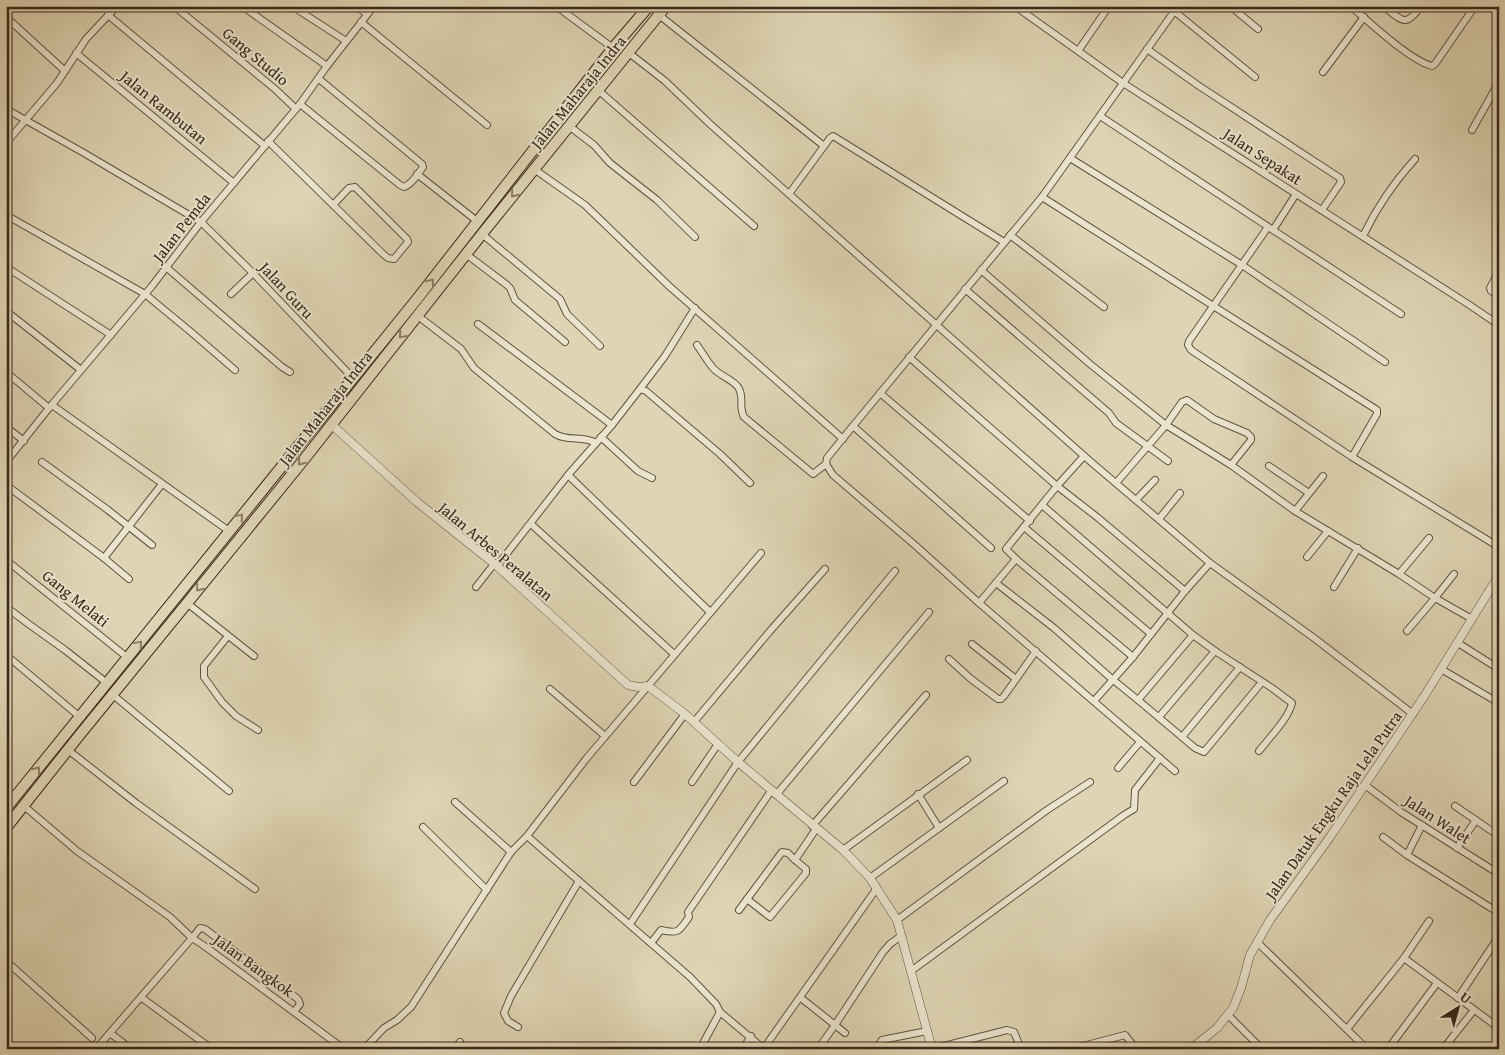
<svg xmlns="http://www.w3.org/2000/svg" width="1505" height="1055" viewBox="0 0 1505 1055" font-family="'Gentium Book Plus',serif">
	<rect width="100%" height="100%" fill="#dfd5b4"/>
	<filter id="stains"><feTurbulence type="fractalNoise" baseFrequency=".004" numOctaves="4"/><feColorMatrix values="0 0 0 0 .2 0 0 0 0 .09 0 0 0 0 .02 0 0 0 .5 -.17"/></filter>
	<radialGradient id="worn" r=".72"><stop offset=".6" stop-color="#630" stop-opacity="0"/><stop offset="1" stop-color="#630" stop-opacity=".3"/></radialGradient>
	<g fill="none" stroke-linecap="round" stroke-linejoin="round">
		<g stroke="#625240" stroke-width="8">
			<g id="minor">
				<path d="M174 6 275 89 296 109"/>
				<path d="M242 6 327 66"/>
				<path d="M292 6 346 41"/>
				<path d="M356 6 367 14"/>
				<path d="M556 6 613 48"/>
				<path d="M1015 6 1123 83 1468 304 1499 325"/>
				<path d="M1230 6 1258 29"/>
				<path d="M1350 6C1370 22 1409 60 1432 66L1435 64 1475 6"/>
				<path d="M1383 6C1402 20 1405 29 1421 6"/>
				<path d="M1174 11 1255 77"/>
				<path d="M108 15 265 146"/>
				<path d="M659 15 824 146"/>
				<path d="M6 17 65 71"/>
				<path d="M361 22 487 125"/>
				<path d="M1147 49 1199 86 1340 178 1341 182 1322 210"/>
				<path d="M1078 51 1109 6"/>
				<path d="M76 53 234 183"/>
				<path d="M629 53 665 81 710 124 1091 462 1210 563 1314 638 1413 714"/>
				<path d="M1323 72 1364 17"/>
				<path d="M598 90 754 226"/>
				<path d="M300 104 400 185 404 187C412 184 418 174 423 167L422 164 319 79"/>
				<path d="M6 109 84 153 201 222 253 273 353 378"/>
				<path d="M1100 116 1273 230 1296 194"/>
				<path d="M569 126 594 145 610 163 657 200 695 237"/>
				<path d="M1472 130 1499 82"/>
				<path d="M268 141 383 254 388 258 394 259 408 242 407 239 355 187 349 188 333 205"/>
				<path d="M6 143 57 83 86 39 117 6"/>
				<path d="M1070 158 1242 265 1385 362"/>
				<path d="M534 169 585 205 669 286 843 439"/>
				<path d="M417 174 477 221"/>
				<path d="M789 194 830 138 833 136 1004 242"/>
				<path d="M1042 197 1377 410V414L1352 457"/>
				<path d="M6 215 145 294 191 332 235 370"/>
				<path d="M1268 227 1189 341 1188 345 1191 350 1352 457 1499 547"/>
				<path d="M1273 230 1401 314"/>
				<path d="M482 234 560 299 567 314 600 346"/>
				<path d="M1010 235 1104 307"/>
				<path d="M1363 236C1376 209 1395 181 1415 159"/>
				<path d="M466 254 507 285 510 288 515 300 565 342"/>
				<path d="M6 267 111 335"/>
				<path d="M166 267 282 367 290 372"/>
				<path d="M981 270 1090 364 1166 425 1182 402 1187 400 1214 419 1247 433 1251 437V440L1231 465"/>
				<path d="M1499 271 1490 288 1491 291 1499 295"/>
				<path d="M965 289 1109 413 1116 423 1168 461"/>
				<path d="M231 294 253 273"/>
				<path d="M6 311 81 370"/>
				<path d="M418 316 461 349 474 368 555 434C568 442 583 435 596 443"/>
				<path d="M478 324 612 425"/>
				<path d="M697 345C702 352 707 361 713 368 720 376 732 379 738 387 745 397 738 406 744 417L813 474 826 464 827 458 853 426 1042 197 1178 6"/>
				<path d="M909 357 1057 486 1097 517 1185 591"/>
				<path d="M6 372 49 408"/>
				<path d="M640 389 665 356 695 308"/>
				<path d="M880 393 1030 521"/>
				<path d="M52 405 229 531"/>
				<path d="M853 426 991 548"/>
				<path d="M6 427 24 441"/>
				<path d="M601 437 638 471 652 478"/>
				<path d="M1084 456 1057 486 1006 549 1016 559 1133 657"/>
				<path d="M6 462 49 408 152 286 201 222 300 104 327 66 374 6"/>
				<path d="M42 462 108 510 152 545"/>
				<path d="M826 464 833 475 916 546 979 603"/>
				<path d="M1269 466 1309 493"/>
				<path d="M568 475 710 612"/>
				<path d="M1116 483 1166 425 1231 465 1295 511 1399 574 1435 598 1472 619"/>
				<path d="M6 485 104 558 129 579"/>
				<path d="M1136 500 1155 480"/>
				<path d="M1042 505 1193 635 1215 651 1272 688 1292 703C1289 718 1269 738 1259 751"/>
				<path d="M1295 511 1323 476"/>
				<path d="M1159 519 1180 493"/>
				<path d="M531 524 674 654"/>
				<path d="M1024 527 1151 634"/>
				<path d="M1307 557 1328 531"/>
				<path d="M104 558 162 484"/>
				<path d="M1016 559 979 603 1175 771"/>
				<path d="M6 560 128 658"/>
				<path d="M497 566 568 475 612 425 640 389 646 391 720 454 750 483"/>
				<path d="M1399 574 1429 538"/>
				<path d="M996 583 1054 628 1112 679 1138 700 1195 748 1204 752 1262 682"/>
				<path d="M476 587 494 564"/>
				<path d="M1334 587 1358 548"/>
				<path d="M187 603 254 656"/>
				<path d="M6 607 30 625 65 650 107 683"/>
				<path d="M1407 631 1435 598 1454 574"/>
				<path d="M228 636 204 666V677L222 702 236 716 258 730"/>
				<path d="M1458 643 1499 669"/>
				<path d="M972 644 1016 679"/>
				<path d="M6 655 80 717"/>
				<path d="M949 659 971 679 998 699H1001L1004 696 1036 651"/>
				<path d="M1441 669 1499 703"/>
				<path d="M550 689 605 736"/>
				<path d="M113 695 229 791"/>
				<path d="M1138 700 1193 635"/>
				<path d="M1094 701 1133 657 1185 591 1210 563"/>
				<path d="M1159 717 1215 651"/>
				<path d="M694 722 770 631 825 569"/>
				<path d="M1182 737 1240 667"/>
				<path d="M68 750 136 803 255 889"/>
				<path d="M1118 768 1140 742"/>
				<path d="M634 782 685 714"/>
				<path d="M692 782 718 744"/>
				<path d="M1365 785 1401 812 1499 874"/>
				<path d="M6 791 15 798"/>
				<path d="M918 794 939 828"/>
				<path d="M776 795 929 612"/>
				<path d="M455 802 511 852"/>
				<path d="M24 806 77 851 170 917 192 938 200 928 205 929 298 999 300 1004 294 1012"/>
				<path d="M1455 806 1499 836"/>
				<path d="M812 826 926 695"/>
				<path d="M423 827 487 890"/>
				<path d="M527 836 690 977 716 1004 720 1012 700 1049"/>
				<path d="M1383 837 1407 855 1422 825"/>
				<path d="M1457 848 1476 820"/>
				<path d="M843 850 967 760"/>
				<path d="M1407 855 1499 913"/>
				<path d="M870 878 1004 781"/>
				<path d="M747 899 770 917 806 873V869L795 860 816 829"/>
				<path d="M739 910 782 852 788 853 795 860"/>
				<path d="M897 920 1047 810 1090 782"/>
				<path d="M630 924 738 762 895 571"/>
				<path d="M1257 942 1367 1049"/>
				<path d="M651 943 661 930C678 934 679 932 689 917L688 912 771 791"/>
				<path d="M1404 958 1499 1028"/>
				<path d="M6 961 92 1038"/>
				<path d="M911 971 1124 815 1134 809 1135 790 1160 758"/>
				<path d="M142 998 212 1049"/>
				<path d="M801 998 845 1033"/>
				<path d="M1458 998 1499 936"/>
				<path d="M720 1012 764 1049"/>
				<path d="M1228 1015 1262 1049"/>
				<path d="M518 1027 508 1021 504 1013 511 996 579 881"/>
				<path d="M1347 1029 1404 958 1429 921"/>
				<path d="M110 1033 131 1049"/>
				<path d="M764 1048 877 888"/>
				<path d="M96 1049 192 938 203 945 344 1049"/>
				<path d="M364 1049 384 1028 397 1020 411 1007 511 852 527 836 586 759 761 553"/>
				<path d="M454 1049 460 1042"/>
				<path d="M743 1049 751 1036"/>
				<path d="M818 1049 835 1025 883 952 890 944 901 936"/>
				<path d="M881 1049 880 1043 882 1040 927 1031"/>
				<path d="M932 1049 1007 1030 1014 1032 1021 1049"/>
				<path d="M1071 1049 1125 1035 1136 1049"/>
				<path d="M1388 1049 1437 983"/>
				<path d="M1443 1049 1474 1010"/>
				<path d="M1498 1049 1499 1048"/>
			</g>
		</g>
		<g stroke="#625240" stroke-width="9">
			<g id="tertiary">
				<path d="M331 424 417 502 497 566 628 685 638 687 648 686 685 714 738 762 843 850 870 878 897 920 932 1049"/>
				<path d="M1191 1049 1217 1028 1233 1008 1241 988 1250 955 1270 920 1330 837 1425 695 1499 575"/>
			</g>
		</g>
		<g stroke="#392719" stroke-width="12">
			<g id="trunk">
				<path d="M6 808 417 299 613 48 649 6"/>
				<path d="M6 828 78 737 302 462 482 234 666 6"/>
			</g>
		</g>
		<use href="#minor" stroke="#eae4ce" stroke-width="6"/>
		<use href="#tertiary" stroke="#eae4ce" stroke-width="8"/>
		<use href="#trunk" stroke="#dfd5b4" stroke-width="10"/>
	</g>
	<defs><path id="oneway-chevron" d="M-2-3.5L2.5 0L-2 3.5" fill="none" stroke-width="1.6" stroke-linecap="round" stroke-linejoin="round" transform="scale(1.25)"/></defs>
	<g stroke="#8c7e66">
		<use href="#oneway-chevron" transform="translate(514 194) rotate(129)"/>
		<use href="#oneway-chevron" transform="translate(431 282) rotate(-53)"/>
		<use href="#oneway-chevron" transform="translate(402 335) rotate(130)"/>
		<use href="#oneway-chevron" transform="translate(301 462) rotate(129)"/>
		<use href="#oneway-chevron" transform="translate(240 517) rotate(-50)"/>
		<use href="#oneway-chevron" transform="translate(199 588) rotate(129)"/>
		<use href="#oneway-chevron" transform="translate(139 644) rotate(-50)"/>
		<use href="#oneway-chevron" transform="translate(37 770) rotate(-52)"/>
	</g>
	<g text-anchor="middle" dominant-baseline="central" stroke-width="4" stroke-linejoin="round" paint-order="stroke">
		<g font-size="16" fill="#392719" stroke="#eae4ce">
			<text transform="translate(256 56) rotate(40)">Gang Studio</text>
			<text transform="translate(578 92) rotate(-51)">Jalan Maharaja Indra</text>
			<text transform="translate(164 107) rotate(39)">Jalan Rambutan</text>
			<text transform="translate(1263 156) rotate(33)">Jalan Sepakat</text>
			<text transform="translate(181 227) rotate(-52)">Jalan Pemda</text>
			<text transform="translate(287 290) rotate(47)">Jalan Guru</text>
			<text transform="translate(325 408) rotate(-52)">Jalan Maharaja Indra</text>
			<text transform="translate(496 551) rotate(40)">Jalan Arbes Peralatan</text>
			<text transform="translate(76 598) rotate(39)">Gang Melati</text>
			<text transform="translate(1333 805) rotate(-55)">Jalan Datuk Engku Raja Lela Putra</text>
			<text transform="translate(1438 819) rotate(33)">Jalan Walet</text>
			<text transform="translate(254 965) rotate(36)">Jalan Bangkok</text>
		</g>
	</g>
	<rect width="1505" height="1055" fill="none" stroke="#dfd5b4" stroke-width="25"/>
	<rect x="8" y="8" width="1490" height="1040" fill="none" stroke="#392719" stroke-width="2.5"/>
	<rect x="12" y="12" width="1480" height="1030" fill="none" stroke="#392719"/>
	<g transform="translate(1458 1008) rotate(37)" stroke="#eae4ce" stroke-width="4" paint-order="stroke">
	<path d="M0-4L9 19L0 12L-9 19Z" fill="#392719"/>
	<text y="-8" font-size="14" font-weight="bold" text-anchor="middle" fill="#392719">U</text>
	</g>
	<rect width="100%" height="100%" filter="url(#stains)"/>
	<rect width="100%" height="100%" fill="url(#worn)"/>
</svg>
